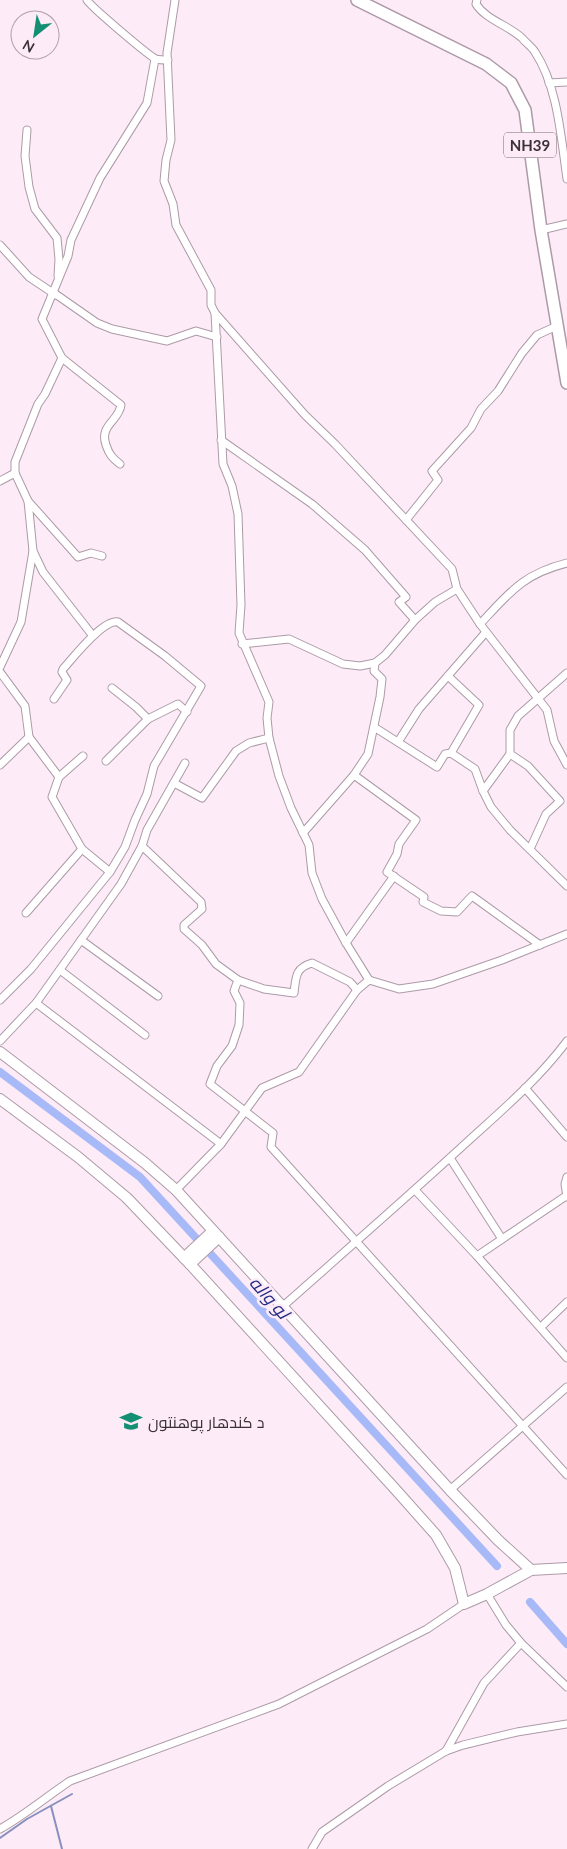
<svg xmlns="http://www.w3.org/2000/svg" width="567" height="1849" viewBox="0 0 567 1849" font-family="Lato,Cairo,sans-serif">
	<rect width="100%" height="100%" fill="#feebf8"/>
	<g fill="none" stroke-linecap="round" stroke-linejoin="round">
		<g stroke="#8691bd" stroke-width="2">
			<path d="M51 1806 62 1849"/>
			<path d="M0 1838 27 1819 72 1794"/>
		</g>
		<g stroke="#a7baf7" stroke-width="8">
			<path d="M0 1072 140 1177 497 1566"/>
			<path d="M530 1602 567 1644"/>
		</g>
		<g stroke="#ac9ba7" stroke-width="9">
			<g id="street">
				<path d="M87 0C90 6 149 56 156 59 159 60 164 60 168 60"/>
				<path d="M175 0 167 53 171 140 166 160 164 181 173 204 176 225 211 290V305L215 313 223 464 232 486 238 514 241 605 239 633 269 702 267 718 269 738 279 776 291 808 309 845 312 873 322 899 346 943 369 980 399 989 433 984 502 960 567 934"/>
				<path d="M477 0 476 4C486 20 508 25 522 38 526 43 532 47 535 52 558 87 561 138 567 179"/>
				<path d="M549 83 567 82"/>
				<path d="M27 130 25 156 29 187 35 209 57 238 59 259 58 276"/>
				<path d="M541 230 567 224"/>
				<path d="M0 245 29 277 56 295"/>
				<path d="M54 293 97 323 112 329 167 341 196 331 217 337"/>
				<path d="M215 313 305 415 335 444 452 569 457 589 480 624 547 710 554 741 567 765"/>
				<path d="M62 358 45 394 38 404 15 462V473L28 501 33 551 43 572 93 636"/>
				<path d="M221 440 312 504 365 550 406 597 399 602 415 620"/>
				<path d="M120 464C112 458 109 454 106 445 99 425 119 421 121 405L62 358 42 319 68 256 71 240 100 178 147 103 155 59"/>
				<path d="M0 481 15 473"/>
				<path d="M28 501 78 557 91 553 102 556"/>
				<path d="M406 520 438 480 432 471 471 428 481 409 498 391 522 353 537 335 557 326"/>
				<path d="M480 624C510 592 523 574 567 563"/>
				<path d="M242 644 289 639 343 664 360 666 375 663 385 655 415 620 435 602 457 589"/>
				<path d="M0 667 21 622 33 551"/>
				<path d="M0 672 25 706 29 737 59 777 52 797 82 849 110 872"/>
				<path d="M112 688 136 707 148 719"/>
				<path d="M374 727 437 767 445 754 451 753 479 705 448 676"/>
				<path d="M398 742 419 709 486 632"/>
				<path d="M451 753 475 769 483 791 491 807 510 830 567 886"/>
				<path d="M510 754 528 766 560 801 546 814 530 849"/>
				<path d="M106 761 148 719 178 704 187 712"/>
				<path d="M0 765 29 737"/>
				<path d="M354 775 416 820 399 844 397 854 387 872 424 897 423 902 441 911 457 912 472 896 540 945"/>
				<path d="M59 777 83 756"/>
				<path d="M174 783 202 798 236 751 249 743 269 738"/>
				<path d="M483 791 510 754V730L518 716 567 673"/>
				<path d="M303 833 354 775 368 754 380 697 382 679 374 671 375 663"/>
				<path d="M142 846 201 902 202 909 184 925V929L202 945 216 964 238 980 264 989 294 993C296 977 295 968 312 963L350 982 357 990"/>
				<path d="M26 913 82 849"/>
				<path d="M81 940 158 996"/>
				<path d="M346 943 394 876"/>
				<path d="M60 970 145 1035"/>
				<path d="M238 980 234 991 240 1003 239 1025 232 1046 217 1066 210 1084 273 1133 271 1147 567 1475"/>
				<path d="M0 1000 31 969 110 872 125 847 135 820 147 794 154 766 201 686 165 656 118 622C103 619 73 658 63 669L62 672 67 680 54 699"/>
				<path d="M36 1003 221 1144"/>
				<path d="M0 1041 36 1003 121 884 142 846 147 830 185 763"/>
				<path d="M525 1088 567 1137"/>
				<path d="M450 1158 502 1239"/>
				<path d="M567 1177 565 1184 567 1197"/>
				<path d="M176 1190 221 1144 262 1088 299 1072 357 990 369 980"/>
				<path d="M415 1190 477 1256 567 1358"/>
				<path d="M477 1256 566 1196"/>
				<path d="M282 1307C343 1253 405 1199 466 1143 501 1111 538 1080 567 1041"/>
				<path d="M541 1327 567 1302"/>
				<path d="M450 1490 567 1387"/>
				<path d="M487 1594 506 1625 521 1643 567 1687"/>
				<path d="M446 1751 484 1683 521 1643"/>
				<path d="M0 1829C25 1815 46 1797 70 1781L279 1704 427 1629 464 1604"/>
				<path d="M312 1849 322 1832 388 1786 446 1751 463 1745 517 1732 567 1724"/>
			</g>
		</g>
		<g stroke="#ac9ba7" stroke-width="12">
			<g id="secondary">
				<path d="M0 1052 145 1163 176 1190 450 1490 498 1540 531 1570"/>
				<path d="M0 1099 78 1157 127 1198 190 1264 396 1490 436 1535 455 1568 464 1604 487 1594 531 1570 567 1568"/>
				<path d="M184 1258 213 1231"/>
				<path d="M190 1264 219 1237"/>
			</g>
		</g>
		<g stroke="#ac9ba7" stroke-width="14">
			<path id="primary" d="M357 0 486 64 511 83 525 110 541 230 567 383"/>
		</g>
		<use href="#street" stroke="#fff" stroke-width="7"/>
		<use href="#secondary" stroke="#fff" stroke-width="10"/>
		<use href="#primary" stroke="#fff" stroke-width="11"/>
	</g>
	<defs>
		<g id="university-bare" transform="scale(1.725)"><path d="M0-5L7-2L0 1L-7-2ZM-4 1L0 2.5L4 1V4Q0 6-4 4Z" fill="#138f74" stroke="#feebf8" stroke-width="2.5" paint-order="stroke"/></g>
	</defs>
	<g fill-rule="evenodd">
		<use href="#university-bare" x="131" y="1421"/>
	</g>
	<g text-anchor="middle" dominant-baseline="central" stroke-width="5" stroke-linejoin="round" paint-order="stroke">
		<rect fill="#feebf8" stroke="#756a71" stroke-width="1" x="504" y="132.5" width="52" height="25" rx="4"/>
		<g font-size="15" font-weight="bold" fill="#3a3237">
			<text x="530" y="145">NH39</text>
		</g>
		<g font-size="16" fill="#3a3237" stroke="#feebf8" text-anchor="start">
			<text x="148" y="1421">د کندهار پوهنتون</text>
		</g>
		<g font-size="18" font-style="italic" fill="#232d83" stroke="#feebf8">
			<text transform="translate(270 1297) rotate(48)">لو واله</text>
		</g>
	</g>
	<g transform="translate(35 35) rotate(210)"><circle r="24" fill="#feebf8" stroke="#b0a1ab"/>
	<path d="M0-4L9 19L0 12L-9 19Z" fill="#138f74"/>
	<text y="-8" font-size="14" font-weight="bold" text-anchor="middle" fill="#3a3237">N</text>
	</g>
</svg>
